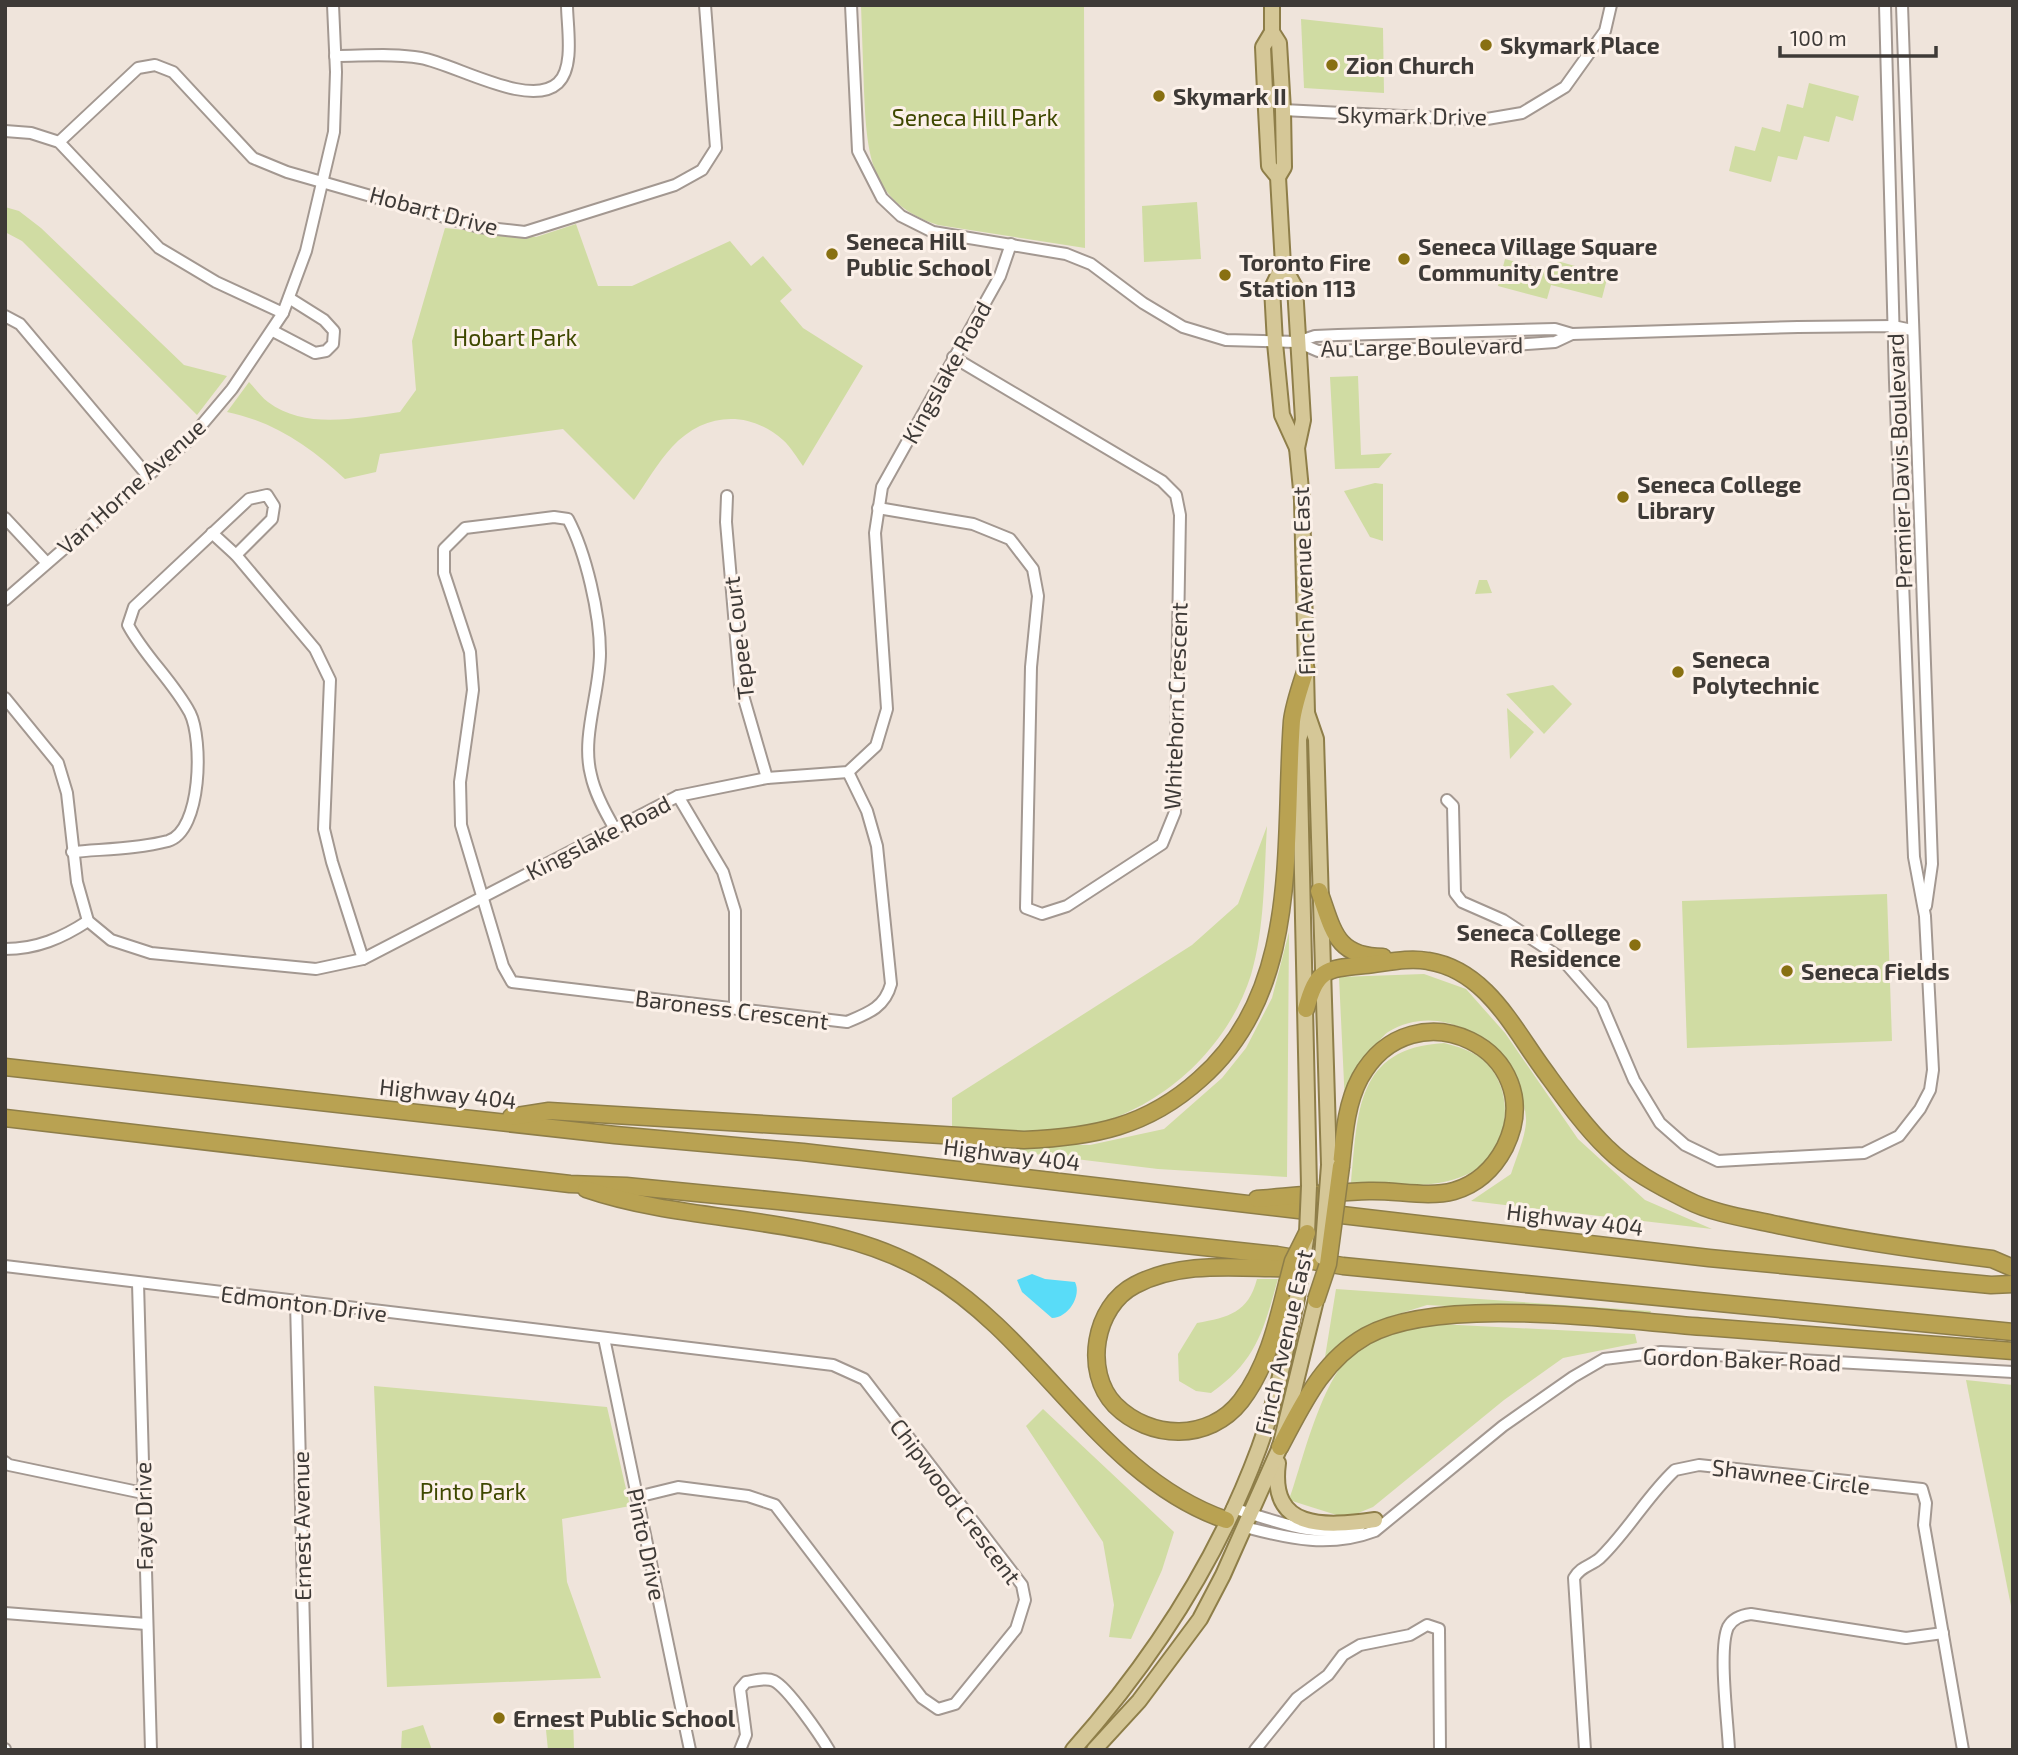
<svg xmlns="http://www.w3.org/2000/svg" width="2018" height="1755" viewBox="0 0 2018 1755" font-family="'Exo 2',sans-serif">
	<rect width="100%" height="100%" fill="#efe4db"/>
	<g fill="#d0dca3">
		<path d="M861 5H1084L1085 248 938 225C869 202 867 154 864 91 863 63 862 34 861 5Z"/>
		<path d="M1301 19 1383 28 1384 93 1304 88Z"/>
		<path d="M1809 83 1859 96 1853 121 1836 116 1829 142 1804 136 1797 160 1778 156 1771 182 1729 171 1735 146 1755 151 1762 127 1780 132 1787 104 1803 108Z"/>
		<path d="M1197 202 1201 259 1144 262 1142 206Z"/>
		<path d="M5 207 19 211 41 228 184 365 227 376 197 415 22 241 5 232Z"/>
		<path d="M576 224 598 286H632L730 241 751 266 763 256 792 290 780 301 803 328 863 366 803 466C797 458 791 447 783 440 748 409 703 413 672 447 658 462 646 483 634 500L563 429 380 454 376 472 345 479C310 447 275 422 227 412L249 382C255 388 261 397 268 402 305 430 358 418 400 412L416 390 412 341 445 228 536 237Z"/>
		<path d="M1505 259 1554 272 1557 261 1608 275 1602 298 1551 285 1547 299 1498 286Z"/>
		<path d="M1358 376 1361 455 1392 453 1379 468 1335 469 1330 377Z"/>
		<path d="M1375 483 1383 484V541L1370 537 1344 491Z"/>
		<path d="M1479 580H1487L1492 593 1475 594Z"/>
		<path d="M1553 685 1572 704 1544 734 1506 694Z"/>
		<path d="M1507 708 1534 732 1510 759Z"/>
		<path d="M1267 826C1264 874 1265 928 1251 975 1225 1057 1146 1123 1059 1131 1024 1134 987 1131 952 1130V1098L1192 945 1238 904Z"/>
		<path d="M1887 894 1892 1041 1687 1048 1682 901Z"/>
		<path d="M1289 932 1287 1177 1158 1169 984 1148 986 1144 1090 1145 1164 1129 1222 1078 1246 1048 1272 998Z"/>
		<path d="M1424 974 1466 989 1505 1033 1578 1139 1645 1200 1712 1229 1471 1201 1511 1174C1516 1158 1527 1134 1526 1118 1521 1054 1450 995 1388 1032 1381 1037 1376 1046 1370 1052 1366 1057 1359 1062 1356 1068 1350 1078 1349 1093 1345 1104L1339 977Z"/>
		<path d="M1444 1043C1456 1046 1473 1051 1483 1060 1518 1091 1510 1154 1468 1174 1433 1191 1389 1184 1351 1183 1358 1113 1355 1048 1444 1043Z"/>
		<path d="M1257 1279H1278C1263 1331 1257 1360 1211 1393L1196 1391 1179 1381 1178 1354 1197 1323C1229 1317 1248 1313 1257 1279Z"/>
		<path d="M1336 1289 1651 1311 1649 1317 1427 1305 1386 1318 1355 1335 1325 1357Z"/>
		<path d="M1438 1324 1635 1334 1637 1343 1563 1358 1504 1400 1373 1507 1346 1518 1289 1500C1305 1456 1324 1361 1370 1340 1390 1331 1417 1329 1438 1324Z"/>
		<path d="M1966 1380 2013 1385V1616Z"/>
		<path d="M374 1386 607 1407 630 1506 562 1519 567 1582 601 1678 387 1687Z"/>
		<path d="M1043 1409 1174 1532 1162 1570 1131 1639 1109 1637 1114 1605 1103 1542 1026 1426Z"/>
		<path d="M573 1717 574 1748 548 1750 545 1720Z"/>
		<path d="M423 1725 432 1750H401L402 1731Z"/>
	</g>
	<path fill="#59dcf8" d="M1032 1274 1045 1279 1075 1282C1082 1296 1068 1318 1052 1318L1022 1292 1017 1280Z"/>
	<g fill="none" stroke-linecap="round" stroke-linejoin="round">
		<g stroke="#a39891" stroke-width="14">
			<g id="minor">
				<path d="M851 5 858 151 882 198 901 216 933 232 1066 254 1091 264 1143 303 1183 327 1226 340 1297 342 1315 336 1338 335 1555 329 1572 334 1798 327 1893 326 1912 330"/>
				<path d="M1902 5 1932 864 1926 906"/>
				<path d="M335 56C363 56 394 53 421 58 455 64 530 109 558 83 575 67 567 26 567 5"/>
				<path d="M1283 110 1481 120 1522 113 1565 87 1605 31 1611 5"/>
				<path d="M5 131 31 133 59 142 159 248 216 282 283 313"/>
				<path d="M59 142 138 68 155 65 173 72 253 158 287 172 479 227 525 232 675 185 702 170 716 148 705 5"/>
				<path d="M5 316 20 324 147 475"/>
				<path d="M273 331 315 353 326 351 333 344 334 331 324 320 289 298"/>
				<path d="M1297 342 1318 351 1474 348 1555 342 1572 334"/>
				<path d="M727 496 726 522 740 685 767 778"/>
				<path d="M878 508 973 524 1010 539 1033 569 1038 596 1031 667 1026 908 1042 914 1067 906 1162 844 1175 812 1180 515 1176 495 1162 481 953 357"/>
				<path d="M5 518 46 562"/>
				<path d="M212 533 236 555 315 649 330 680 324 829 332 862 363 959"/>
				<path d="M5 600 189 440 232 389 283 313 306 251 334 132 336 72 333 5"/>
				<path d="M5 698 58 763 67 793 77 882 88 921 111 940 151 953 316 969 363 959 678 796 767 778 848 772 876 746 887 709 875 533 882 487 1000 276 1011 244"/>
				<path d="M678 796 723 872 735 911V1008"/>
				<path d="M1447 800 1453 806 1455 893 1462 902 1503 920 1561 958 1602 1005 1634 1080 1660 1123 1685 1145 1718 1161 1864 1153 1899 1136 1920 1109 1930 1090 1933 1070 1925 916 1914 857 1895 382 1885 5"/>
				<path d="M615 829C605 812 595 794 591 775 581 737 600 692 600 653 600 614 586 553 568 519L554 517 465 528 444 549V573L470 652 473 690 460 782 461 825 503 966 512 982 847 1022C869 1013 885 1007 891 984L877 846 867 811 848 772"/>
				<path d="M72 852C102 849 138 849 168 841 202 831 203 739 190 713 173 681 145 657 128 625L134 607 249 499 267 495 274 506 272 519 236 555"/>
				<path d="M5 949C37 949 62 938 88 921"/>
				<path d="M5 1266 833 1365 864 1379 1022 1585 1025 1600 1016 1629 955 1704 938 1709 922 1698 775 1505 748 1496 678 1487 637 1497"/>
				<path d="M138 1283 151 1750"/>
				<path d="M296 1302 307 1750"/>
				<path d="M604 1338 690 1750"/>
				<path d="M5 1462 9 1465 143 1493"/>
				<path d="M1232 1508C1272 1519 1318 1541 1360 1526"/>
				<path d="M1245 1527C1290 1539 1330 1548 1375 1531L1503 1426 1573 1377 1604 1359 1661 1352 2013 1372"/>
				<path d="M5 1613 146 1624"/>
				<path d="M5 1749V1750"/>
				<path d="M740 1750 746 1735 740 1689 746 1682C754 1681 766 1677 774 1681 788 1688 820 1735 829 1750"/>
				<path d="M1255 1750 1297 1698 1328 1675 1343 1655 1360 1645 1410 1635 1427 1625 1439 1629 1440 1750"/>
				<path d="M1585 1750 1574 1578C1581 1566 1591 1566 1600 1558 1628 1531 1647 1496 1675 1470L1699 1465 1922 1489 1926 1503 1924 1525 1963 1750"/>
				<path d="M1729 1750C1728 1723 1718 1649 1728 1627 1733 1618 1742 1615 1751 1614L1906 1638 1943 1633"/>
			</g>
		</g>
		<g stroke="#8e7e49" stroke-width="18">
			<g id="major">
				<path d="M1272 5V32L1263 47 1265 91 1269 166 1278 177 1283 265 1295 287 1303 420 1297 448 1302 500 1307 713 1316 739 1329 1165"/>
				<path d="M1272 32 1279 43 1283 110 1284 167 1278 177"/>
				<path d="M1283 265 1272 288 1275 343 1282 415 1297 448"/>
				<path d="M1307 713 1299 739 1309 1186"/>
				<path d="M1278 1463C1269 1531 1325 1527 1375 1520"/>
				<path d="M1073 1750C1151 1662 1218 1559 1259 1448 1277 1399 1286 1348 1297 1298"/>
				<path d="M1094 1750 1139 1701 1200 1619 1223 1575 1280 1447 1316 1300"/>
			</g>
		</g>
		<g stroke="#8e7e49" stroke-width="19">
			<g id="highway">
				<path d="M1319 891C1333 929 1335 957 1383 957"/>
				<path d="M1306 1009C1317 969 1325 969 1365 965 1385 963 1408 957 1428 961 1486 970 1513 1028 1544 1070 1563 1096 1584 1126 1607 1148 1629 1170 1659 1186 1687 1200 1712 1213 1745 1218 1773 1224 1846 1240 1918 1250 1992 1259L2013 1268"/>
				<path d="M5 1067 615 1135 803 1152 1709 1258 1991 1285 2013 1284"/>
				<path d="M511 1117 549 1111 1024 1140C1093 1137 1147 1127 1200 1079 1302 990 1283 843 1292 721 1294 704 1301 685 1306 669"/>
				<path d="M5 1118 570 1184 626 1186 778 1201 1277 1255 1343 1266 2013 1332"/>
				<path d="M586 1189C697 1227 827 1212 930 1274 1041 1340 1101 1477 1226 1520"/>
				<path d="M1257 1199C1294 1196 1332 1192 1369 1191 1396 1190 1428 1198 1454 1191 1478 1184 1494 1168 1505 1147 1552 1051 1413 982 1360 1078 1346 1104 1344 1136 1341 1166"/>
				<path d="M1287 1284C1277 1324 1267 1367 1241 1401 1209 1442 1150 1440 1115 1405 1083 1372 1094 1306 1135 1285 1186 1258 1247 1270 1302 1268"/>
				<path d="M1280 1447C1303 1404 1322 1361 1366 1336 1441 1294 1619 1321 1706 1327 1809 1335 1911 1343 2013 1351"/>
			</g>
		</g>
		<use href="#minor" stroke="#fff" stroke-width="10"/>
		<use href="#major" stroke="#d5c797" stroke-width="14"/>
		<use href="#highway" stroke="#b9a252" stroke-width="16"/>
		<g stroke="#8e7e49" stroke-width="18" stroke-linecap="butt">
			<g id="major-bridge">
				<path d="M1322 1257 1329 1165"/>
				<path d="M1297 1298 1307 1233 1309 1186"/>
			</g>
		</g>
		<g stroke="#8e7e49" stroke-width="19" stroke-linecap="butt">
			<g id="highway-bridge">
				<path d="M1287 1284 1293 1261 1307 1233"/>
				<path d="M1316 1300 1328 1264 1341 1166"/>
			</g>
		</g>
		<use href="#major-bridge" stroke="#d5c797" stroke-width="14"/>
		<use href="#highway-bridge" stroke="#b9a252" stroke-width="16"/>
	</g>
	<g fill="#887011" stroke="#fcf1e9" stroke-width="2.5">
		<circle cx="1486" cy="45" r="7"/>
		<circle cx="1332" cy="65" r="7"/>
		<circle cx="1159" cy="96" r="7"/>
		<circle cx="832" cy="254" r="7"/>
		<circle cx="1404" cy="259" r="7"/>
		<circle cx="1225" cy="275" r="7"/>
		<circle cx="1623" cy="497" r="7"/>
		<circle cx="1678" cy="672" r="7"/>
		<circle cx="1635" cy="945" r="7"/>
		<circle cx="1787" cy="971" r="7"/>
		<circle cx="499" cy="1718" r="7"/>
	</g>
	<g text-anchor="middle" dominant-baseline="central" stroke-width="6" stroke-linejoin="round" paint-order="stroke">
		<g font-size="23" font-weight="bold" fill="#3e3a37" stroke="#fcf1e9" text-anchor="start">
			<text x="1500" y="45">Skymark Place</text>
			<text x="1346" y="65">Zion Church</text>
			<text x="1173" y="96">Skymark II</text>
			<text x="846" y="241">Seneca Hill<tspan x="846" dy="26">Public School</tspan></text>
			<text x="1418" y="246">Seneca Village Square<tspan x="1418" dy="26">Community Centre</tspan></text>
			<text x="1239" y="262">Toronto Fire<tspan x="1239" dy="26">Station 113</tspan></text>
			<text x="1637" y="484">Seneca College<tspan x="1637" dy="26">Library</tspan></text>
			<text x="1692" y="659">Seneca<tspan x="1692" dy="26">Polytechnic</tspan></text>
			<text x="1621" y="932" text-anchor="end">Seneca College<tspan x="1621" dy="26">Residence</tspan></text>
			<text x="1801" y="971">Seneca Fields</text>
			<text x="513" y="1718">Ernest Public School</text>
		</g>
		<g font-size="23" fill="#3e3a37" stroke="#fcf1e9">
			<text transform="translate(1412 115) rotate(1)">Skymark Drive</text>
			<text transform="translate(434 210) rotate(15)">Hobart Drive</text>
			<text transform="translate(1422 346) rotate(-1)">Au Large Boulevard</text>
			<text transform="translate(946 372) rotate(-61)">Kingslake Road</text>
			<text transform="translate(1899 461) rotate(-92)">Premier Davis Boulevard</text>
			<text transform="translate(131 486) rotate(-42)">Van Horne Avenue</text>
			<text transform="translate(1303 581) rotate(-92)">Finch Avenue East</text>
			<text transform="translate(738 638) rotate(-97)">Tepee Court</text>
			<text transform="translate(1175 706) rotate(-88)">Whitehorn Crescent</text>
			<text transform="translate(598 837) rotate(-27)">Kingslake Road</text>
			<text transform="translate(732 1009) rotate(7)">Baroness Crescent</text>
			<text transform="translate(448 1093) rotate(6)">Highway 404</text>
			<text transform="translate(1012 1154) rotate(7)">Highway 404</text>
			<text transform="translate(1575 1219) rotate(7)">Highway 404</text>
			<text transform="translate(304 1303) rotate(7)">Edmonton Drive</text>
			<text transform="translate(1283 1342) rotate(-77)">Finch Avenue East</text>
			<text transform="translate(1742 1359) rotate(2)">Gordon Baker Road</text>
			<text transform="translate(1791 1476) rotate(7)">Shawnee Circle</text>
			<text transform="translate(956 1501) rotate(53)">Chipwood Crescent</text>
			<text transform="translate(143 1516) rotate(-91)">Faye Drive</text>
			<text transform="translate(301 1526) rotate(-91)">Ernest Avenue</text>
			<text transform="translate(647 1544) rotate(78)">Pinto Drive</text>
		</g>
		<g font-size="23" fill="#3e4800" stroke="#fcf1e9">
			<text x="975" y="117">Seneca Hill Park</text>
			<text x="515" y="337">Hobart Park</text>
			<text x="473" y="1491">Pinto Park</text>
		</g>
	</g>
	<rect width="2018" height="1755" fill="none" stroke="#3e3a37" stroke-width="14"/>
	<path d="M1780 46v10h156v-10" fill="none" stroke="#3e3a37" stroke-width="3.5"/>
	<text x="1790" y="46" font-size="21" fill="#3e3a37" stroke="#fcf1e9" stroke-width="5" paint-order="stroke">100 m</text>
</svg>
